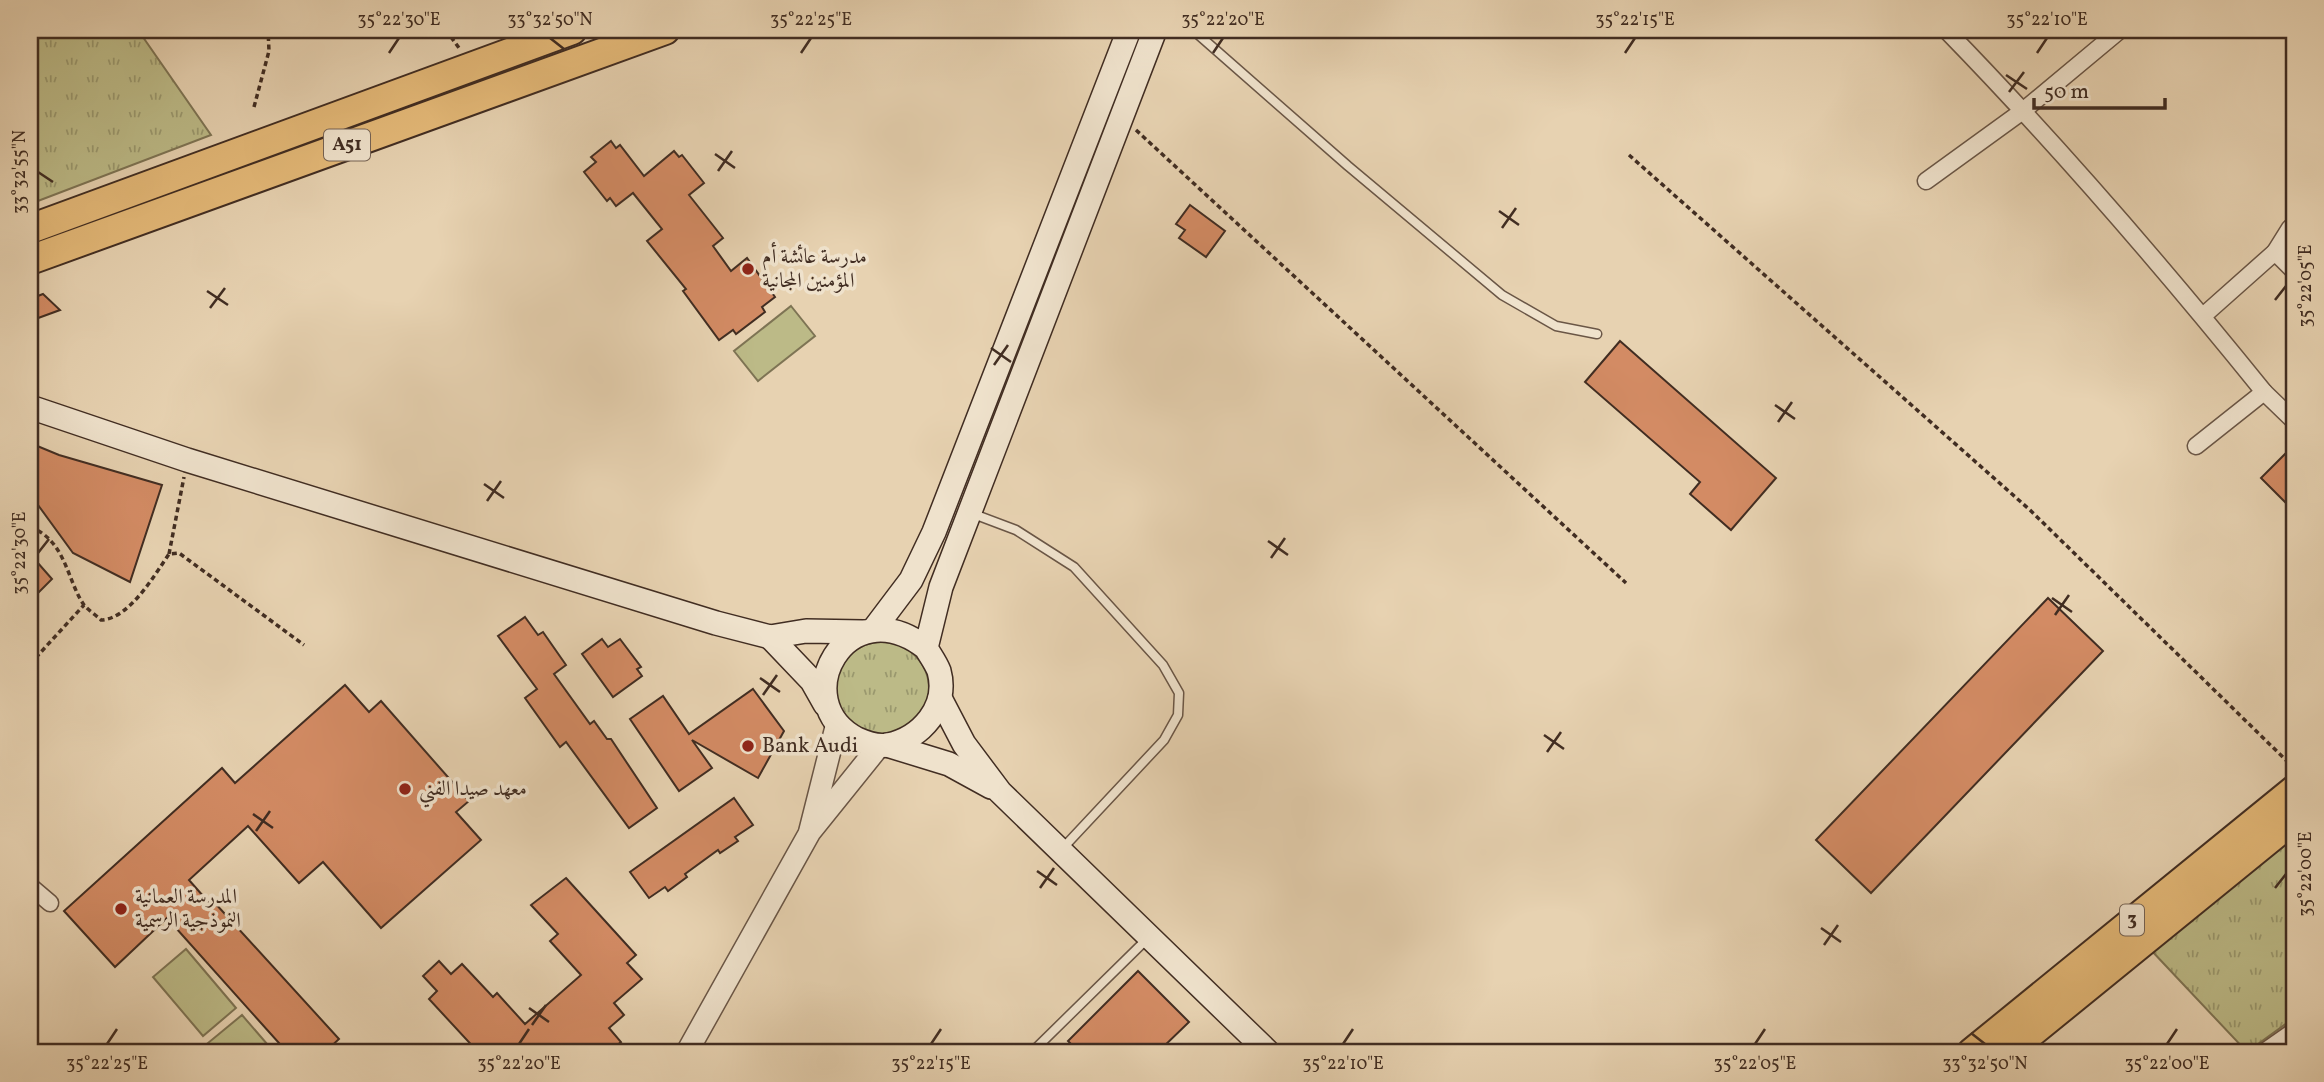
<svg xmlns="http://www.w3.org/2000/svg" width="2324" height="1082" viewBox="0 0 2324 1082" font-family="Vollkorn,Amiri,serif">
	<defs>
		<pattern id="grass-tufts" width="24" height="20" patternUnits="userSpaceOnUse" patternTransform="scale(1.75)"><rect width="24" height="20" fill="#bcba87"/><path d="M3 7l-1-3M5 7V3M7 7l1-3M15 17l-1-3M17 17v-4M19 17l1-3" fill="none" stroke="#9a986e"/></pattern>
	</defs>
	<rect width="100%" height="100%" fill="#e7d2b1"/>
	<filter id="stains"><feTurbulence type="fractalNoise" baseFrequency=".00286" numOctaves="4"/><feColorMatrix values="0 0 0 0 .2 0 0 0 0 .09 0 0 0 0 .02 0 0 0 .5 -.17"/></filter>
	<radialGradient id="worn" r=".72"><stop offset=".6" stop-color="#630" stop-opacity="0"/><stop offset="1" stop-color="#630" stop-opacity=".3"/></radialGradient>
	<g fill="url(#grass-tufts)" stroke="#7e7454" stroke-width="2">
		<path d="M30 30H138L211 135 30 204Z"/>
		<circle cx="882" cy="689" r="47"/>
		<path d="M2294 835V1018L2247 1052 2150 949Z"/>
	</g>
	<g fill="#bcba87" stroke="#7e7454" stroke-width="2">
		<path d="M791 306 815 336 758 381 734 351Z"/>
		<path d="M186 949 236 1008 203 1036 153 977Z"/>
		<path d="M242 1015 274 1052H217L208 1043Z"/>
	</g>
	<g fill="#d38b64" stroke="#412d22" stroke-width="2">
		<path d="M611 141 616 148 620 145 644 176 674 151 679 157 682 155 704 183 689 195 723 238 713 246 731 271 747 258 775 297 762 307 765 312 736 334 733 330 719 340 683 291 686 289 647 241 662 229 633 193 616 206 610 198 607 201 584 172 596 162 591 157Z"/>
		<path d="M1190 205 1225 231 1206 257 1179 238 1185 230 1176 224Z"/>
		<path d="M43 294 60 310 30 321V299Z"/>
		<path d="M1620 341 1776 478 1731 530 1690 494 1700 482 1585 382Z"/>
		<path d="M30 443 59 455 162 485 130 582 73 553 30 494Z"/>
		<path d="M2294 445V511L2261 478Z"/>
		<path d="M30 554 52 579 30 601Z"/>
		<path d="M2048 598 2103 651 1871 893 1816 840Z"/>
		<path d="M525 617 538 635 543 632 566 665 554 674 590 724 594 721 607 739H611L657 808 629 828 566 742 560 747 525 698 537 689 498 636Z"/>
		<path d="M602 639 608 647 620 639 641 667 637 669 642 676 613 697 582 654Z"/>
		<path d="M345 685 369 712 381 701 469 801 456 812 481 840 381 928 323 862 299 883 248 826 189 880 211 905 214 902 339 1039 325 1052H287L167 918 115 967 64 911 222 768 235 783Z"/>
		<path d="M753 689 784 731 758 778 692 740 712 768 679 791 630 719 663 696 689 734Z"/>
		<path d="M734 798 753 825 735 837 738 841 720 853 718 850 685 874 687 877 668 891 665 887 649 898 630 872Z"/>
		<path d="M566 878 636 955 627 963 642 979 614 1003 624 1015 609 1028 621 1042 616 1046 622 1052H478L429 999 437 991 423 976 439 961 451 974 462 964 493 997 497 993 525 1024 581 975 550 941 558 934 531 905Z"/>
		<path d="M1138 971 1189 1022 1158 1052H1079L1068 1041Z"/>
	</g>
	<g fill="none" stroke-linecap="round" stroke-linejoin="round">
		<g stroke="#6a5646" stroke-width="11">
			<g id="service">
				<path d="M1193 30 1348 166 1502 295 1556 326 1597 334"/>
				<path d="M971 513 1016 530 1074 567 1163 665 1179 693 1178 715 1164 740 1062 849"/>
				<path d="M1032 1052 1147 939"/>
			</g>
		</g>
		<g stroke="#6a5646" stroke-width="19">
			<g id="minor">
				<path d="M1946 30C2058 145 2163 267 2264 392"/>
				<path d="M1926 181 2024 110 2120 30"/>
				<path d="M2275 252 2290 228"/>
				<path d="M2203 316 2275 252 2294 271"/>
				<path d="M2196 446 2264 392 2294 421"/>
				<path d="M30 886 50 903"/>
				<path d="M2264 1052 2294 1031"/>
			</g>
		</g>
		<g stroke="#6a5646" stroke-width="24">
			<g id="tertiary">
				<path d="M810 830 837 723"/>
				<path d="M687 1052 810 832 880 745"/>
			</g>
		</g>
		<g stroke="#412d22" stroke-width="26">
			<g id="secondary">
				<path d="M30 407 187 460 716 623 770 637 806 631 863 632"/>
				<path d="M874 629 911 580 934 532 1129 30"/>
				<path d="M770 637 812 681 825 704"/>
				<path d="M926 648C846 586 785 702 857 739 866 743 878 747 888 745 921 738 949 707 939 671 936 663 930 655 926 648L941 587 1155 30"/>
				<path d="M940 698 964 744 1000 792 1268 1052"/>
				<path d="M887 745 949 764 991 787"/>
			</g>
		</g>
		<g stroke="#412d22" stroke-width="30">
			<g id="primary">
				<path d="M1971 1052 2294 789"/>
				<path d="M2009 1052 2294 820"/>
			</g>
		</g>
		<g stroke="#412d22" stroke-width="32">
			<g id="trunk">
				<path d="M30 229 572 30"/>
				<path d="M30 260 665 30"/>
			</g>
		</g>
		<g stroke="#412d22" stroke-width="3.5" stroke-dasharray="5 3.5" stroke-linecap="butt">
			<path d="M446 30 459 48"/>
			<path d="M254 107 269 51 268 30"/>
			<path d="M1136 130 1626 583"/>
			<path d="M1629 155 2030 510 2294 768"/>
			<path d="M30 527C66 540 67 581 84 605 88 610 96 615 101 620 129 619 154 576 169 554L179 553 304 645"/>
			<path d="M169 554 184 477"/>
			<path d="M30 664 84 605"/>
		</g>
		<use href="#service" stroke="#efe2cc" stroke-width="8"/>
		<use href="#minor" stroke="#efe2cc" stroke-width="16"/>
		<use href="#tertiary" stroke="#efe2cc" stroke-width="21"/>
		<use href="#secondary" stroke="#efe2cc" stroke-width="23"/>
		<use href="#primary" stroke="#e4b978" stroke-width="26"/>
		<use href="#trunk" stroke="#e4b978" stroke-width="28"/>
	</g>
	<path fill="none" stroke="#412d22" stroke-width="2.5" d="M550 38 564 49M389 53 399 38M801 53 811 38M1213 53 1223 38M1625 53 1635 38M2037 53 2047 38M2006 75 2027 89M2009 92 2024 72M715 154 735 168M718 171 732 151M38 172 53 182M1499 211 1519 225M1502 228 1516 208M207 291 228 305M2275 300 2286 286M210 308 225 288M991 348 1011 362M994 365 1008 345M1775 405 1795 419M1778 422 1792 402M484 484 504 498M487 501 501 481M1268 541 1288 555M38 553 49 539M1271 558 1285 538M2052 598 2072 612M2055 615 2069 595M760 678 780 692M763 695 777 675M1544 735 1564 749M1547 752 1561 732M253 814 273 828M256 831 270 811M1037 871 1057 885M1040 888 1054 868M2275 888 2286 874M1821 928 1841 942M1824 945 1838 925M529 1008 549 1022M532 1025 546 1005M1971 1033 1985 1044M107 1044 117 1029M519 1044 529 1029M931 1044 941 1029M1343 1044 1353 1029M1755 1044 1765 1029M2167 1044 2177 1029"/>
	<g fill="#8f2418" stroke="#efe2cc" stroke-width="2.5">
		<circle cx="748" cy="269" r="7"/>
		<circle cx="748" cy="746" r="7"/>
		<circle cx="405" cy="789" r="7"/>
		<circle cx="121" cy="909" r="7"/>
	</g>
	<g text-anchor="middle" dominant-baseline="central" stroke-width="7" stroke-linejoin="round" paint-order="stroke">
		<g fill="#efe2cc" stroke="#756355" stroke-width="2">
			<rect x="324" y="129.5" width="46" height="31" rx="5"/>
			<rect x="2120" y="904.5" width="24" height="31" rx="5"/>
		</g>
		<g font-size="19" font-weight="bold" fill="#412d22">
			<text x="347" y="145">A51</text>
			<text x="2132" y="920">3</text>
		</g>
		<g font-size="21" fill="#412d22" stroke="#efe2cc" text-anchor="start">
			<text x="762" y="257">مدرسة عائشة أم<tspan x="762" dy="24">المؤمنين المجانية</tspan></text>
			<text x="762" y="746">Bank Audi</text>
			<text x="419" y="789">معهد صيدا الفني</text>
			<text x="135" y="897">المدرسة العمانية<tspan x="135" dy="24">النموذجية الرسمية</tspan></text>
		</g>
	</g>
	<rect width="2324" height="1082" fill="none" stroke="#e7d2b1" stroke-width="77"/>
	<path d="M2034 98v10h131v-10" fill="none" stroke="#412d22" stroke-width="3.5"/>
	<text x="2044" y="98" font-size="21" fill="#412d22" stroke="#efe2cc" stroke-width="5" paint-order="stroke">50 m</text>
	<rect x="38" y="38" width="2248" height="1006" fill="none" stroke="#412d22" stroke-width="2.5"/>
	<g font-size="18" text-anchor="middle" fill="#412d22">
		<text x="399" y="25">35°22'30"E</text>
		<text x="550" y="25">33°32'50"N</text>
		<text x="811" y="25">35°22'25"E</text>
		<text x="1223" y="25">35°22'20"E</text>
		<text x="1635" y="25">35°22'15"E</text>
		<text x="2047" y="25">35°22'10"E</text>
		<text transform="translate(19 172) rotate(-90)" y="6">33°32'55"N</text>
		<text transform="translate(2305 286) rotate(-90)" y="6">35°22'05"E</text>
		<text transform="translate(19 553) rotate(-90)" y="6">35°22'30"E</text>
		<text transform="translate(2305 874) rotate(-90)" y="6">35°22'00"E</text>
		<text x="107" y="1069">35°22'25"E</text>
		<text x="519" y="1069">35°22'20"E</text>
		<text x="931" y="1069">35°22'15"E</text>
		<text x="1343" y="1069">35°22'10"E</text>
		<text x="1755" y="1069">35°22'05"E</text>
		<text x="1985" y="1069">33°32'50"N</text>
		<text x="2167" y="1069">35°22'00"E</text>
	</g>
	<rect width="100%" height="100%" filter="url(#stains)"/>
	<rect width="100%" height="100%" fill="url(#worn)"/>
</svg>
